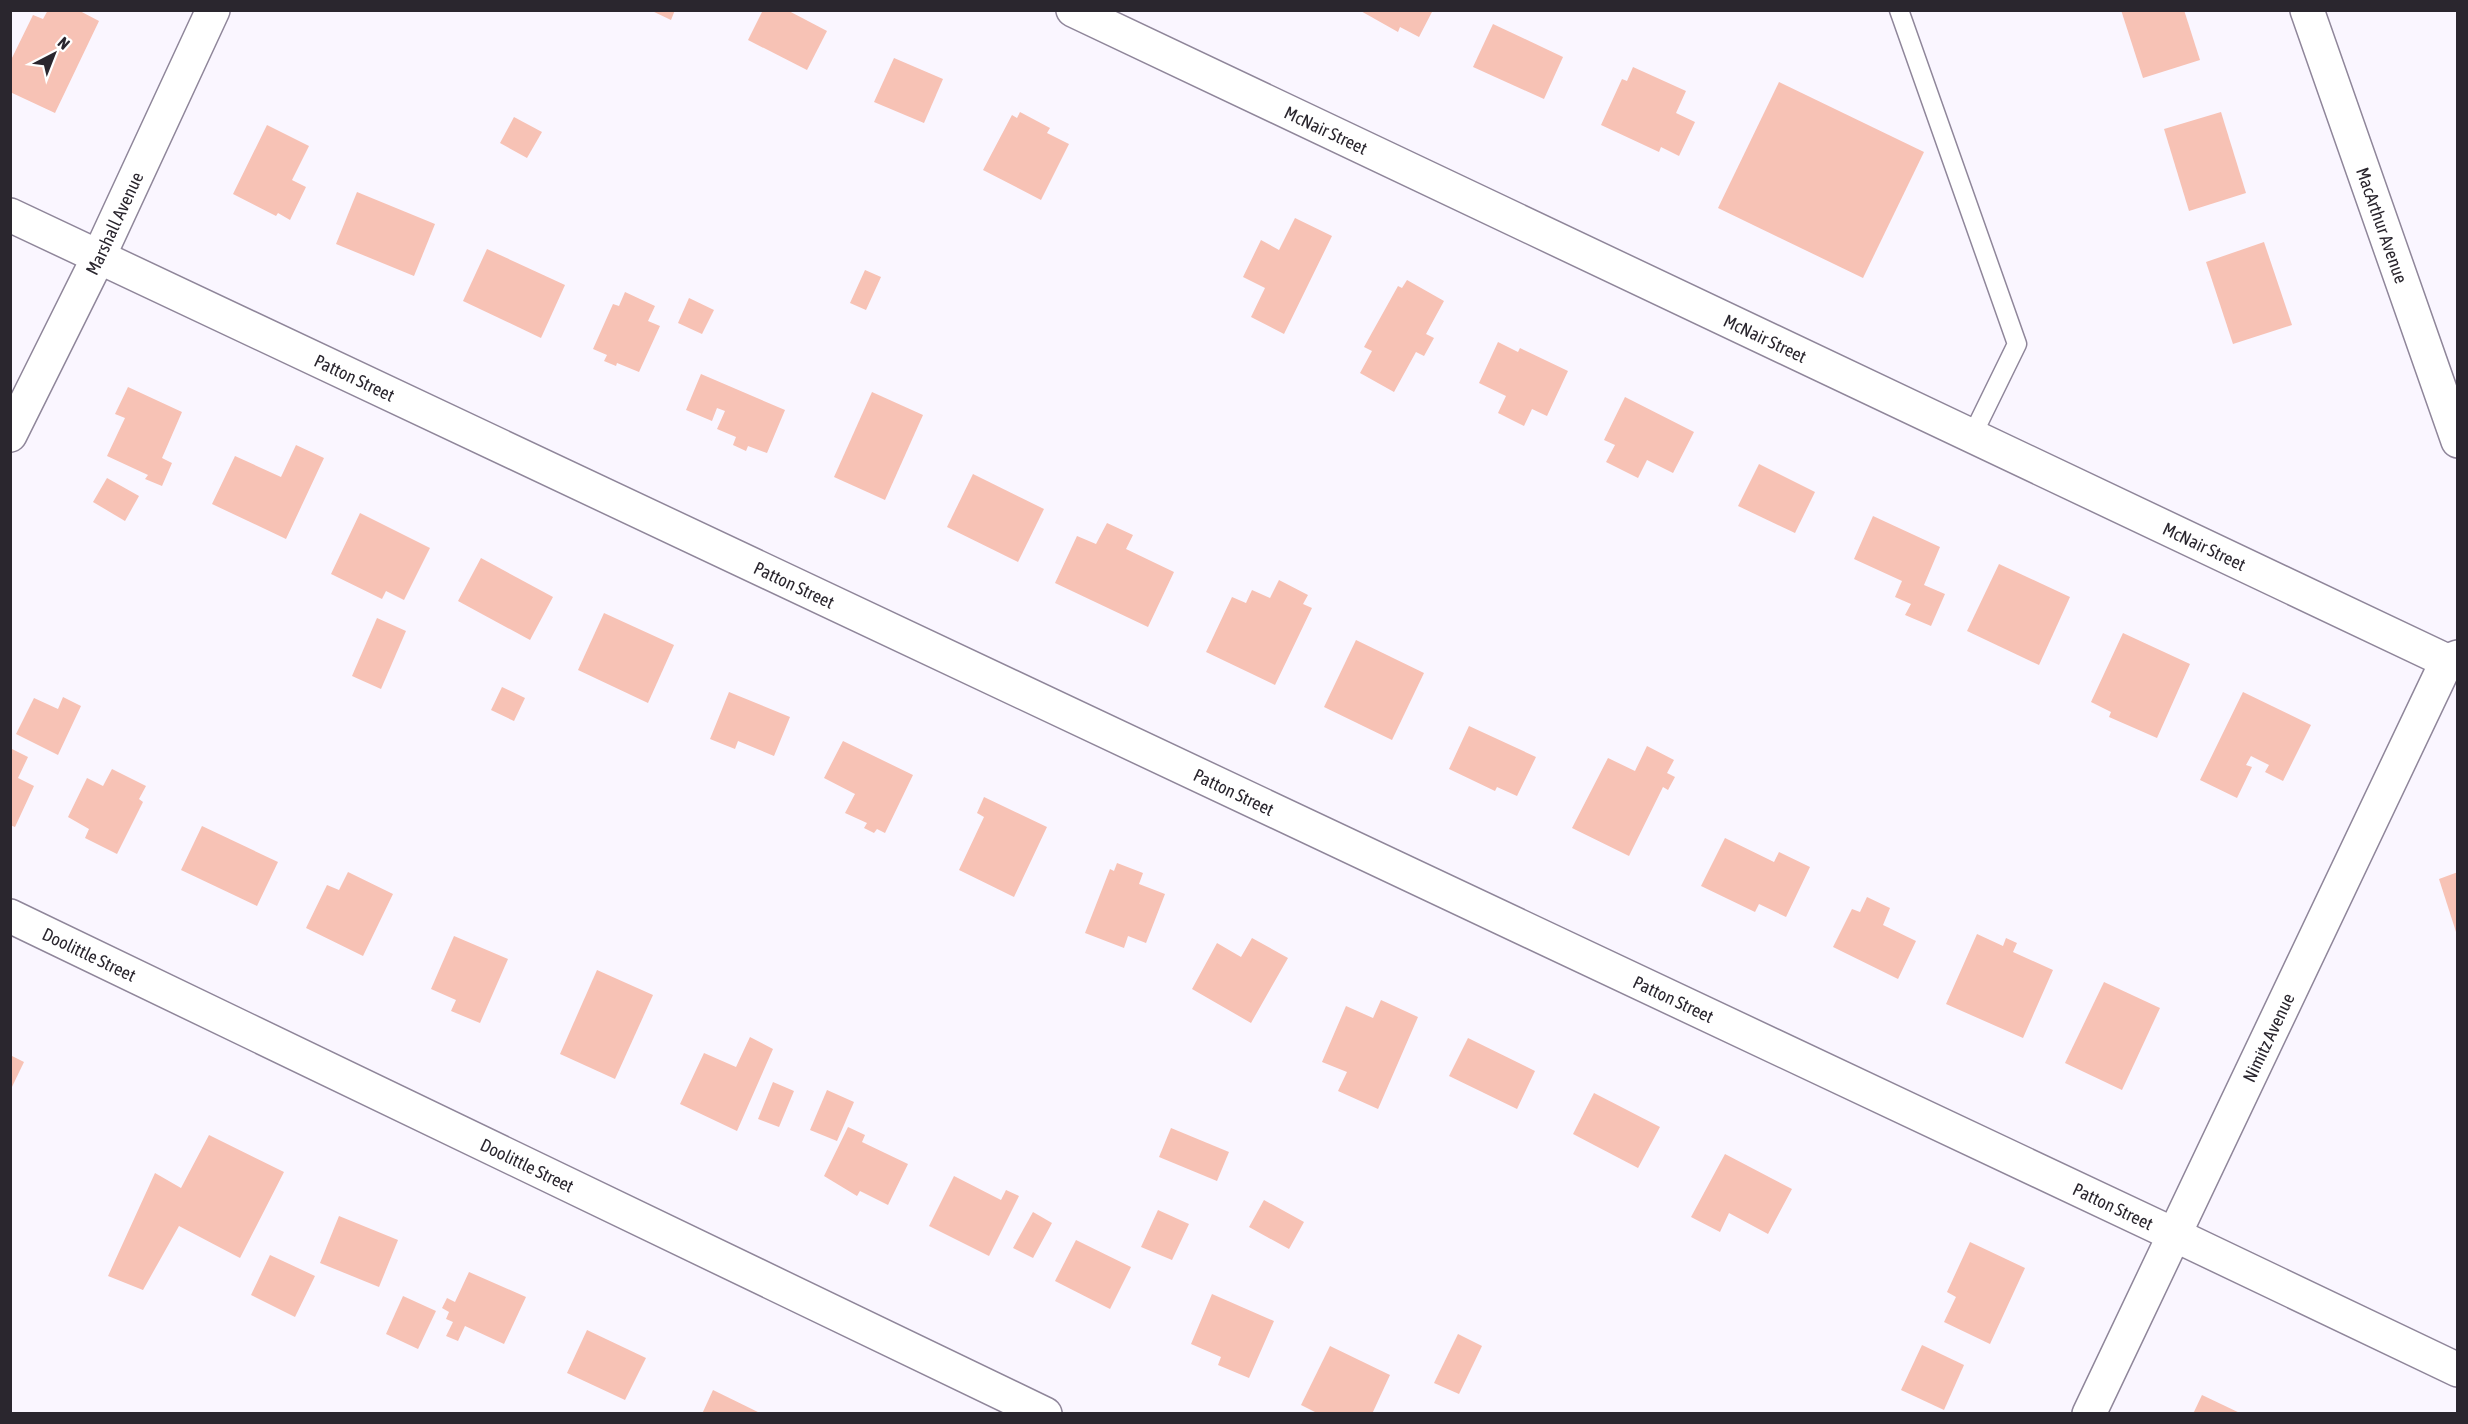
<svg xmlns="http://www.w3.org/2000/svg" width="2468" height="1424" viewBox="0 0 2468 1424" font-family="'Asap Condensed',sans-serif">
	<rect width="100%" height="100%" fill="#faf6ff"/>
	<g fill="#f7c2b5">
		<path d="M48 10H78L99 21 55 113 10 92V62L33 15 43 19Z"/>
		<path d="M650 10H675L671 20Z"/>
		<path d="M763 10H787L827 31 807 70 748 40Z"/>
		<path d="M1359 10H1433L1419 37 1400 27 1398 32Z"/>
		<path d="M2121 10H2184L2200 60 2143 78Z"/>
		<path d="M1493 24 1563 57 1544 99 1473 67Z"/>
		<path d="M894 58 943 79 924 123 874 102Z"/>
		<path d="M1633 67 1686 91 1676 113 1695 122 1679 156 1661 147 1659 152 1601 125 1622 79 1627 81Z"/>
		<path d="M1779 82 1924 152 1863 278 1718 208Z"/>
		<path d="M1020 112 1050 128 1047 133 1069 144 1041 200 983 170 1012 115 1017 118Z"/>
		<path d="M2221 112 2246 193 2189 211 2164 129Z"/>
		<path d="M514 117 542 132 527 158 500 143Z"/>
		<path d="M267 125 309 146 292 180 306 187 290 220 278 213 276 216 233 194Z"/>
		<path d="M357 192 435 224 414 276 336 244Z"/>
		<path d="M1295 218 1332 236 1284 334 1251 317 1265 288 1243 277 1261 240 1279 250Z"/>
		<path d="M2264 242 2292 325 2233 344 2206 262Z"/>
		<path d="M487 249 565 285 541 338 463 301Z"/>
		<path d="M865 270 881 277 866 310 850 303Z"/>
		<path d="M1407 280 1444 301 1426 334 1434 338 1424 356 1416 352 1394 392 1360 373 1372 351 1364 347 1398 286 1402 288Z"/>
		<path d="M625 292 655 306 648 321 660 326 639 372 617 363 616 366 604 361 607 355 593 349 613 304 619 306Z"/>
		<path d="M689 298 714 310 702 334 678 323Z"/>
		<path d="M1498 342 1518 352 1520 348 1568 371 1547 416 1532 409 1524 426 1498 413 1506 396 1479 383Z"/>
		<path d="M701 374 785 410 767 453 748 446 746 451 733 445 736 437 717 429 725 411 717 408 712 421 686 410Z"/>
		<path d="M128 387 182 412 162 458 172 463 162 486 145 479 148 475 107 456 125 418 115 414Z"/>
		<path d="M872 392 923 415 885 500 834 477Z"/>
		<path d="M1625 397 1694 432 1673 473 1647 460 1638 478 1606 462 1615 445 1604 440Z"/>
		<path d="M296 445 324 458 286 539 212 504 235 456 281 477Z"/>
		<path d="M1759 464 1815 492 1795 533 1738 506Z"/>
		<path d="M973 474 1044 509 1018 562 947 527Z"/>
		<path d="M107 478 139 496 125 521 93 502Z"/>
		<path d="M360 513 430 548 404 600 386 591 382 599 331 574Z"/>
		<path d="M1873 516 1940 547 1924 585 1945 594 1931 626 1905 615 1911 604 1895 597 1902 581 1854 559Z"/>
		<path d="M1107 523 1133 535 1126 549 1174 572 1148 627 1055 583 1077 536 1096 544Z"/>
		<path d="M481 558 553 597 530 640 458 601Z"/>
		<path d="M1999 564 2070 597 2039 665 1967 631Z"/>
		<path d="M1279 580 1308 595 1303 604 1312 608 1275 685 1206 652 1232 597 1246 603 1252 590 1270 598Z"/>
		<path d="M604 613 674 645 648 703 578 670Z"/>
		<path d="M377 618 406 631 381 689 352 676Z"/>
		<path d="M2123 633 2190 664 2157 738 2109 717 2111 712 2091 702Z"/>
		<path d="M1356 640 1424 673 1392 740 1324 707Z"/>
		<path d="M502 687 525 698 514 721 491 710Z"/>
		<path d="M729 692 790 717 774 756 738 741 735 749 710 739Z"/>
		<path d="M2243 692 2311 725 2283 781 2265 772 2269 765 2251 756 2246 765 2252 767 2237 798 2200 780Z"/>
		<path d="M63 697 81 706 58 755 16 734 34 698 58 709Z"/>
		<path d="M1469 726 1536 757 1517 796 1497 787 1495 791 1449 769Z"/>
		<path d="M843 741 913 775 885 833 877 829 874 833 864 828 867 823 845 813 855 794 824 778Z"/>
		<path d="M1647 746 1674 760 1667 773 1675 777 1668 790 1663 787 1629 856 1572 828 1608 758 1635 771Z"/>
		<path d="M10 748 28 757 18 778 34 786 15 827 10 825Z"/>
		<path d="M112 769 146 786 139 799 143 802 117 854 85 838 89 829 68 817 87 778 103 786Z"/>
		<path d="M984 797 1047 827 1014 897 959 870 984 817 977 813Z"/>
		<path d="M202 826 278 862 257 906 181 870Z"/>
		<path d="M1725 838 1774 862 1779 852 1810 867 1786 917 1759 904 1755 912 1701 886Z"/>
		<path d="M1117 863 1143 873 1139 884 1165 894 1146 943 1128 936 1124 948 1085 933 1110 869 1114 871Z"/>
		<path d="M348 872 393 894 363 956 306 928 327 885 339 890Z"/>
		<path d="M2458 872V935H2457L2439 879Z"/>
		<path d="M1867 897 1890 908 1883 925 1916 941 1898 979 1833 947 1852 909 1860 912Z"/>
		<path d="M1977 934 2003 946 2006 938 2017 943 2013 952 2053 970 2023 1038 1946 1004Z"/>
		<path d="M454 936 508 959 480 1023 451 1011 456 1000 431 989Z"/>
		<path d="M1252 938 1288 958 1251 1023 1192 989 1217 943 1241 957Z"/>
		<path d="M597 970 653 995 615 1079 560 1054Z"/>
		<path d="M2104 982 2160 1008 2122 1090 2065 1063Z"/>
		<path d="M1381 1000 1418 1017 1378 1109 1338 1091 1347 1072 1322 1062 1346 1006 1373 1018Z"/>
		<path d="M750 1037 773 1049 737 1131 680 1104 704 1053 736 1067Z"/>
		<path d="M1468 1038 1535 1071 1517 1109 1449 1076Z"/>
		<path d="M10 1055 24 1062 10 1091Z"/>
		<path d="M773 1082 794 1091 779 1127 758 1119Z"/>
		<path d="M827 1090 854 1102 837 1141 810 1130Z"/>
		<path d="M1594 1093 1660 1127 1638 1168 1573 1134Z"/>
		<path d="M848 1127 865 1135 862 1142 908 1164 888 1205 860 1191 857 1196 824 1176Z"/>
		<path d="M1171 1128 1229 1152 1217 1181 1159 1157Z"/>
		<path d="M209 1135 284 1172 240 1258 179 1226 143 1290 108 1276 155 1173 181 1188Z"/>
		<path d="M1725 1154 1792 1189 1768 1234 1729 1213 1720 1232 1691 1217Z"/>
		<path d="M954 1176 1001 1200 1006 1190 1019 1196 989 1256 929 1226Z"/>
		<path d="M1264 1200 1304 1222 1289 1249 1249 1227Z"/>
		<path d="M1158 1210 1189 1224 1172 1260 1141 1247Z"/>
		<path d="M1033 1212 1052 1223 1033 1258 1013 1248Z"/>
		<path d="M339 1216 398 1240 379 1287 320 1263Z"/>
		<path d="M1076 1240 1131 1267 1110 1309 1055 1281Z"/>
		<path d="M1970 1242 2025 1268 1990 1344 1944 1322 1956 1297 1947 1292Z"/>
		<path d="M270 1255 315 1276 295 1317 251 1295Z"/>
		<path d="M469 1272 526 1297 504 1344 465 1326 458 1341 446 1336 453 1322 446 1319 449 1312 442 1308 447 1298 455 1302Z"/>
		<path d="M1212 1294 1274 1321 1249 1378 1218 1365 1221 1357 1191 1344Z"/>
		<path d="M403 1296 436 1311 418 1349 386 1334Z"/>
		<path d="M587 1330 646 1358 625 1400 567 1373Z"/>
		<path d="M1458 1334 1482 1346 1459 1394 1434 1383Z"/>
		<path d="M1922 1345 1964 1365 1944 1410 1901 1390Z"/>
		<path d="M1330 1346 1390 1375 1372 1414H1319L1301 1405Z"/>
		<path d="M713 1390 762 1414H702Z"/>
		<path d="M2202 1395 2242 1414H2193Z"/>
	</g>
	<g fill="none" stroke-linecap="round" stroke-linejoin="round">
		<g stroke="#8f869a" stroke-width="21">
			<path id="lane" d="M1899 10 2017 344 1972 436"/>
		</g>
		<g stroke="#8f869a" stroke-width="36">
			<g id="street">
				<path id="s1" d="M1073 10 2447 661 2458 657"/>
				<path id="s2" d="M2307 10 2458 441"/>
				<path id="s3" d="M10 215 2175 1235 2458 1370"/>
				<path id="s4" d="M10 435 99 256 213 10"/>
				<path id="s5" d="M10 916 1045 1414"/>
				<path id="s6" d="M2089 1414 2447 661"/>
			</g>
		</g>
		<use href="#lane" stroke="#fff" stroke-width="18"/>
		<use href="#street" stroke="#fff" stroke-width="33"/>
	</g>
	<g text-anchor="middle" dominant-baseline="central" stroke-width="5" stroke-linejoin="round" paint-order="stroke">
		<g font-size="18" fill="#2a262e" stroke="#fff">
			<text stroke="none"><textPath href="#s1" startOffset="280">McNair Street</textPath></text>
			<text stroke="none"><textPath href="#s4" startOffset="236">Marshall Avenue</textPath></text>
			<text stroke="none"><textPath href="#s2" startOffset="228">MacArthur Avenue</textPath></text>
			<text stroke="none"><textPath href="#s1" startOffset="766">McNair Street</textPath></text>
			<text stroke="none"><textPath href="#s3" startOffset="381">Patton Street</textPath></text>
			<text stroke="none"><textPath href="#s1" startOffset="1252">McNair Street</textPath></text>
			<text stroke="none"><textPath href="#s3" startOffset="867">Patton Street</textPath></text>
			<text stroke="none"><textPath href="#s3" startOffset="1353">Patton Street</textPath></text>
			<text stroke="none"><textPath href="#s5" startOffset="88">Doolittle Street</textPath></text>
			<text stroke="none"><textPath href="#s3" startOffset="1839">Patton Street</textPath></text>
			<text stroke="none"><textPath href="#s6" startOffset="417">Nimitz Avenue</textPath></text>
			<text stroke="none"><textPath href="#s5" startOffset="574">Doolittle Street</textPath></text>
			<text stroke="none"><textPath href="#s3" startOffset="2325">Patton Street</textPath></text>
		</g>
	</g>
	<rect width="2468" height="1424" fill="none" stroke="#2a262e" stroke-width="24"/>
	<g transform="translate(54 54) rotate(42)" stroke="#ffffff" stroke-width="4.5" paint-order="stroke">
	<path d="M0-4.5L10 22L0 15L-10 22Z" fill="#2a262e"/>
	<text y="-9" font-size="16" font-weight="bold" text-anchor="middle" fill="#2a262e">N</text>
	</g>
</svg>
